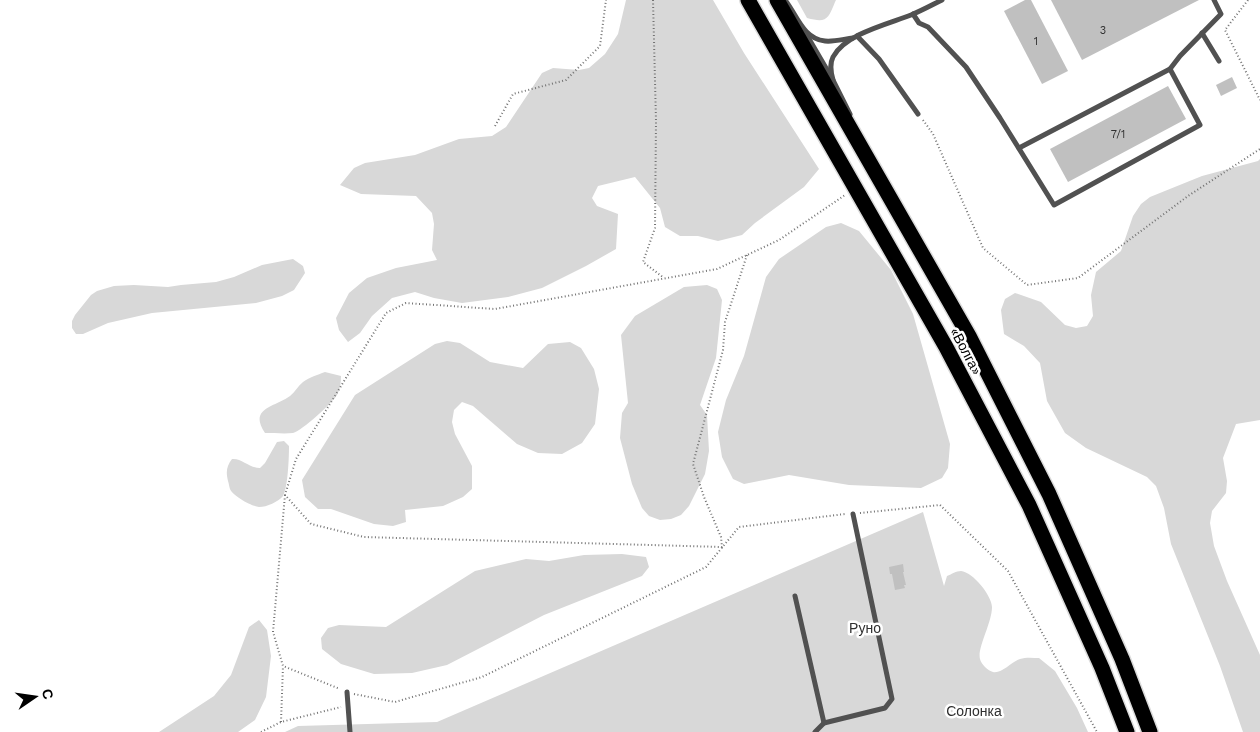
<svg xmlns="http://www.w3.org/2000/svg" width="1260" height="732" viewBox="0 0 1260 732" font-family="'Work Sans',sans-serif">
	<rect width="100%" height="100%" fill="#fff"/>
	<g fill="#d8d8d8">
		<path d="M626 0H713L744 53 819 169 804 187 755 223 742 235 718 241 698 236H680L665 227 660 208 635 177 598 186 592 198 597 206 618 214 616 249 586 266 542 288 508 297 462 303 434 298 415 292 392 298 372 316 360 333 348 342 339 330 336 318 349 293 367 278 396 268 437 260 432 250 434 224 432 213 416 196 361 194 340 185 354 168 365 163 415 155 459 139 492 136 506 127 542 73 553 68 579 70 589 68 605 54 618 34Z"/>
		<path d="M797 0H836L835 2C828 20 826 23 807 18Z"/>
		<path d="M1260 159V420L1236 424 1223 458 1227 481 1226 493 1212 511 1210 523 1214 546 1227 581 1260 655V732H1243L1220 666 1171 544 1164 508 1156 486 1147 477 1086 448 1065 433 1047 401 1040 363 1024 346 1004 334 1001 310 1005 299 1015 293 1041 302 1065 325 1076 328 1087 326 1093 316 1091 295 1096 272 1121 251 1133 216 1141 204 1150 197 1202 176 1258 161Z"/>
		<path d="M841 223 859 231 891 270 913 314 950 444 948 468 942 478 921 488 849 485 789 475 744 484 733 479 722 457 718 432 726 400 744 356 766 277 779 259 826 227Z"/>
		<path d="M293 259 303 266 305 273 294 290 282 296 256 303 152 313 108 323 83 334H76L72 328V321L75 315 91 295 97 291 114 286 134 285 168 287 181 285 216 282 234 277 262 265Z"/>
		<path d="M707 285 717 289 722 300 716 358 700 405 707 415 709 451 705 474 689 506 681 515 671 519 660 520 649 516 642 508 632 484 620 438 622 413 628 403 621 335 635 316 684 287Z"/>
		<path d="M447 341 460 343 490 362 523 368 548 344 570 342 581 348 594 369 599 389 595 424 582 443 562 454 538 453 517 444 473 406 462 402 454 410 452 422 455 434 472 466V489L463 497 443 506 405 510 406 522 393 526 374 524 331 509H318L305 497 302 480 355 395 435 344Z"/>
		<path d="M325 372 341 376C341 383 340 389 337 395 331 404 303 430 293 433 285 434 274 433 265 433 248 408 275 407 290 396 295 392 298 386 303 382 310 377 317 375 325 372Z"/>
		<path d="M284 441 289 446C289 457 288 487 283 496 278 502 267 507 259 507 251 506 233 496 230 489 229 486 229 484 228 481 226 472 226 467 232 459 242 458 249 468 260 468L265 463 277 442Z"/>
		<path d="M923 512 944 586 947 576C952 574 956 571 961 571 973 572 992 596 992 607 992 623 977 648 980 659 981 664 988 671 993 672 1002 674 1012 661 1020 659 1026 657 1033 658 1039 658L1055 671 1077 708 1088 732H285L298 726 437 722Z"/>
		<path d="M622 554 646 557 649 567 642 576 544 615 447 665 412 673 374 674 341 664 322 649 321 638 328 628 339 625 386 627 475 571 526 559 549 561 584 555Z"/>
		<path d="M259 620 267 630 271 656 266 697 255 720 238 732H159L214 696 231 675 249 627Z"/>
	</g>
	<g fill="#c0c0c0">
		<path d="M1025 0H1031L1068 71 1042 84 1004 11Z"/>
		<path d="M1051 0H1199L1082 60Z"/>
		<path d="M1232 77 1237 88 1221 96 1216 85Z"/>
		<path d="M1168 86 1186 119 1068 182 1050 149Z"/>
		<path d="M903 564 904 572H903L906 585H904L905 588 895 590 892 574H890L889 567Z"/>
	</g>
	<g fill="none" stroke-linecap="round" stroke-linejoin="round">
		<g stroke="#dbdbdb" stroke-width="18">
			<g id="highway">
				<path d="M748 0 946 347 1029 505 1102 668 1127 732"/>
				<path d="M777 0 969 336 1049 494 1122 659 1150 732"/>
			</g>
		</g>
		<g stroke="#737373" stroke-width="2" stroke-dasharray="1 2.5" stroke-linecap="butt">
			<path d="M653 0 656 121 655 228 643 262 664 278"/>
			<path d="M1248 0 1225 30 1260 100"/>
			<path d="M923 120 933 134 983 248 1027 285 1078 278 1188 196 1260 149"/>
			<path d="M495 126 513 94 566 80 600 46 606 0"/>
			<path d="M747 255 725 322 723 350 693 464 704 497 721 537 722 547 364 537 311 524 285 495 296 459 386 313 406 303 495 309 717 269 779 240 845 195"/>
			<path d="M285 495 273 632 283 666 340 689"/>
			<path d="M860 513 940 505 1008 571 1097 732"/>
			<path d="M354 694 395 702 482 677 706 567 739 527 845 514"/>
			<path d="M281 722 283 666"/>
			<path d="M261 732 281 722 341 707"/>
		</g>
		<g stroke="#515151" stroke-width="5">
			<path d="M785 0C797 15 803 39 825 41 834 42 844 39 853 38"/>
			<path d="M913 14 919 23 928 27 966 67 1000 118 1054 205 1200 125 1170 69"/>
			<path d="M805 32 833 80 850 114"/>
			<path d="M1202 33 1219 61"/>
			<path d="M857 36 879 59 918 114"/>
			<path d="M833 80C831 73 829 65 833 57 845 34 888 24 911 15 921 11 932 5 942 0"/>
			<path d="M1019 148 1170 69 1180 56 1221 14 1214 0"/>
			<path d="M795 596 824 723"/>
			<path d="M347 692 350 732"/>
			<path d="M815 732 824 723 885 708 892 699 853 514"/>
		</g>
		<use href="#highway" stroke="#000" stroke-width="15"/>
	</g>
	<g text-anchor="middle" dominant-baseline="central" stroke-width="5" stroke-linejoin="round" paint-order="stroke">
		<g font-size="11" fill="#303030">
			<text x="1103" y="30">3</text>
			<text x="1036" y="41">1</text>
			<text x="1118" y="134">7/1</text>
		</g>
		<g font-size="14" fill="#000" stroke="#fff">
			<text transform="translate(966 351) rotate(62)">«Волга»</text>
		</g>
		<g font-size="14" fill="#2f2f2f" stroke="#fff">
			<text x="865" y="628">Руно</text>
			<text x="974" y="711">Солонка</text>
		</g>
	</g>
	<g transform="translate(35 697) rotate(77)" stroke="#ffffff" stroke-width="4" paint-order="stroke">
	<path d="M0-4L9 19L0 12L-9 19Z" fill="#000000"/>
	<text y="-8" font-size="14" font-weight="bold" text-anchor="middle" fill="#000000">С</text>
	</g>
</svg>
